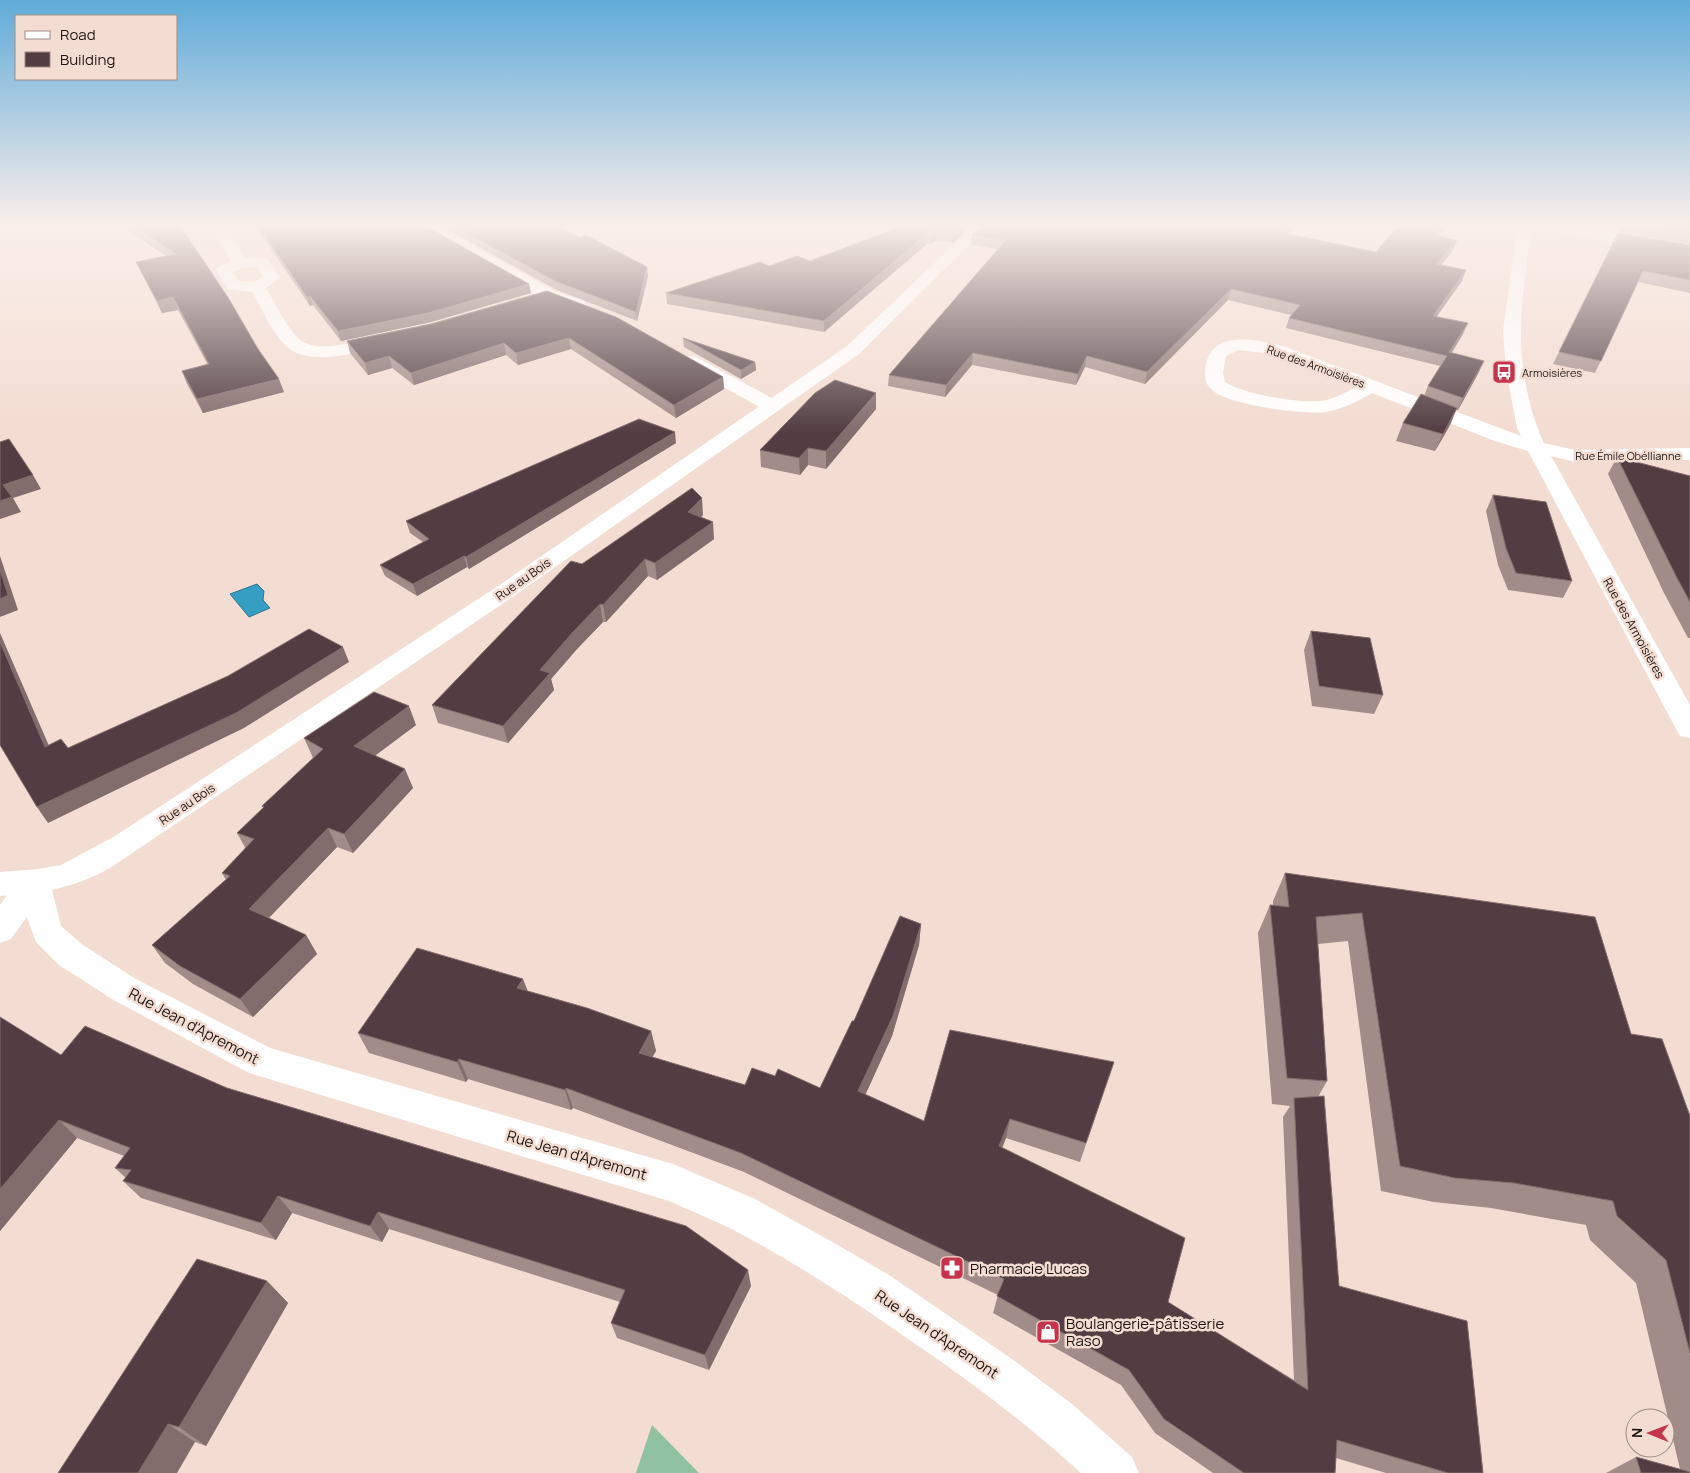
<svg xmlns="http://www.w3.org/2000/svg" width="1690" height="1473" viewBox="0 0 1690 1473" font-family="Manrope,sans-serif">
	<rect width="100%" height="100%" fill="#f3dcd1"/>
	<path fill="#90c1a1" d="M652 1425 699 1473H636Z"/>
	<path fill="#359ec2" stroke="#2e758d" d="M257 584 264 591 263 600 270 608 249 617 230 594Z"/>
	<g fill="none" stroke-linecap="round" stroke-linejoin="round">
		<g fill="#fff" fill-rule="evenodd">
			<path d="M210 227H224L245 258 267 259 280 278 266 288C276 304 284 324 298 338 316 356 362 340 384 335L390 336 393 340 390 344C362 351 308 369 285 345 271 330 262 309 252 292L228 289 216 270 218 267 231 261ZM257 267 263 277 254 282 239 281 233 272 243 268Z"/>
			<path d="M422 227H439L556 292 584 301 586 305 584 309C558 315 451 246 424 230Z"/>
			<path d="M1517 227H1531C1528 261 1521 296 1521 330 1520 364 1529 413 1544 443L1575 450 1690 448V460L1575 462 1551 456 1690 705V738L1680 736 1676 729 1528 451 1495 441 1372 393C1358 401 1343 409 1326 412 1304 415 1228 405 1212 390 1204 383 1204 374 1206 365 1213 329 1257 340 1283 346L1521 436 1517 428 1506 370 1503 331ZM1238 350 1271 354 1356 387C1347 392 1337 397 1327 400 1304 405 1245 395 1225 382L1223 373 1226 356Z"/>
			<path d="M1543 227H1575L1690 246V256L1550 231 1545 230Z"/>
			<path d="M690 356 696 357 779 402 782 406 779 410 772 412 765 410 684 365 681 361 684 357Z"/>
			<path d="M34 870 45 873 50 882 61 926 83 945 136 979 270 1048 673 1164 755 1199 836 1244 889 1275 1012 1359 1072 1404 1132 1457 1139 1473H1081C1028 1425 973 1383 914 1343 854 1301 793 1261 728 1227 709 1218 688 1210 669 1201L249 1073 112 999 59 965 36 942 27 917 11 939 0 943V905L23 873Z"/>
		</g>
		<path fill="#fff" fill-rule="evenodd" d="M972 227H987L859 354 514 596 110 868C75 888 40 894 0 896V872L38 869 61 865 115 836 498 586 847 346Z"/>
	</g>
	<g fill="#a28c8a">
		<path d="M123 227H181L284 392 203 413 187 384 182 371 208 365 178 310 162 313 142 274 136 262 166 256Z"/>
		<path d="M256 227H427L531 293 431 322 341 341 313 305 310 306Z"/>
		<path d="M443 227H559L648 276 637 321 557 290Z"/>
		<path d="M890 227H969L953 243 937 240 931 244 928 243 824 332 667 304 666 293 769 266 810 261 895 229Z"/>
		<path d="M1397 227H1446L1439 237 1457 240 1453 250 1441 265 1466 270 1462 281 1437 316 1463 334 1451 353 1479 372 1458 410H1456L1450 425 1435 451 1396 441 1403 423 1424 396 1428 386 1440 366 1286 328 1289 318 1291 315 1228 300 1145 384 1085 367 1076 385 972 365 945 397 888 386 889 375 998 249 971 245 972 235 1289 234 1376 252Z"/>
		<path d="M1622 227H1690V244L1619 232Z"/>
		<path d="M1618 233 1690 245V293L1638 282 1595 373 1553 364Z"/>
		<path d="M547 291 723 377 724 389 676 418 571 349 518 365 506 355 414 385 392 368 368 375 350 353 347 341 431 324Z"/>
		<path d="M683 338 755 362 756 370 741 379 684 347Z"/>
		<path d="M876 393V409L826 469 808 465 800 475 761 467 760 450Z"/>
		<path d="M676 443 469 569 467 567 417 596 385 576 380 565 423 542 410 533 406 521Z"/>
		<path d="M1617 457 1690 476V638H1688L1664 593 1608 474Z"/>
		<path d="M1493 495 1572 581 1563 598 1508 590 1498 565 1486 511Z"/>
		<path d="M703 515 701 517 714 539 657 580 648 576 606 622H603L577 649 551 679 554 690 508 743 438 723 432 705 582 564Z"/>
		<path d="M1311 631 1383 695 1374 714 1312 706 1304 650Z"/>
		<path d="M416 725 375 756 413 788 353 853 337 847 269 918 306 935 317 954 253 1017 193 984 165 963 152 945 226 880 222 873 246 849 237 833 263 808 262 806 313 758 304 738Z"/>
		<path d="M1285 873 1631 1034 1690 1116V1473H1606L1636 1457 1680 1469 1636 1283 1590 1240 1586 1225 1491 1208 1434 1202 1381 1191 1348 941 1318 944 1327 1081 1318 1097 1339 1286 1483 1473H1386L1336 1458 1335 1473H1213L1155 1433 1121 1385 993 1313 998 1295 744 1172 573 1108 571 1110 468 1079 466 1082 369 1053 358 1033 528 991 651 1031 656 1051 652 1057 745 1085 775 1076 820 1088 854 1021 921 924 919 945 892 1036 865 1095 924 1121 1107 1082 1080 1162 1006 1138 1002 1148 1168 1302 1294 1380 1283 1117 1290 1106 1272 1104 1258 933 1270 905H1273V901Z"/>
		<path d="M0 1017 61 1055 227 1088 751 1286 709 1370 617 1338 611 1323 620 1302 389 1229 382 1242 292 1213 276 1240 141 1198 123 1181 126 1178 115 1168 124 1156 77 1138 0 1231Z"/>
		<path d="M267 1281 288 1303 206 1446 195 1442 58 1473Z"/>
	</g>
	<g fill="#826d6d">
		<path d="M960 227H969L953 243 954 233Z"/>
		<path d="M1289 227H1296L1280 243 1283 233Z"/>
		<path d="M1442 227H1446L1431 246 1435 236Z"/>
		<path d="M937 230V240L931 244 932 234Z"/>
		<path d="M929 232 928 243 824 332V321Z"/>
		<path d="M1457 240 1453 250 1433 275 1436 264Z"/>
		<path d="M647 267 648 276 637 321 636 312Z"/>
		<path d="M1466 270 1462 281 1429 327 1433 316Z"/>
		<path d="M529 284 531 293 431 322 341 341 338 331Z"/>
		<path d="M1231 289 1228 300 1145 384 1147 372Z"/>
		<path d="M310 296 313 305 310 306 307 297Z"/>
		<path d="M173 297 178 310 162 313 157 301Z"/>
		<path d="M1468 323 1463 334 1445 364 1449 352Z"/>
		<path d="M569 338 571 349 518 365 516 353Z"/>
		<path d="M504 343 506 355 414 385 411 373Z"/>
		<path d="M973 353 972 365 945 397 946 385Z"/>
		<path d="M389 356 392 368 368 375 365 363Z"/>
		<path d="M1087 356 1085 367 1076 385 1078 374Z"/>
		<path d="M1484 361 1479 372 1458 410 1463 398Z"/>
		<path d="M755 362 756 370 741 379V370Z"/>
		<path d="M723 377 724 389 676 418 674 405Z"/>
		<path d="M279 379 284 392 203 413 197 399Z"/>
		<path d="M876 393V409L826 469V451Z"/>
		<path d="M1457 408 1450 425 1435 451 1443 434Z"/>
		<path d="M675 432 676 443 469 569 466 557Z"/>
		<path d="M808 448V465L800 475 799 458Z"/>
		<path d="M33 475 41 489 13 498 21 512 0 519V501L3 485Z"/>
		<path d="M702 498 703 515 690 529 688 512Z"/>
		<path d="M713 522 714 539 657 580 655 563Z"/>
		<path d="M0 556 18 610 0 617Z"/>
		<path d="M464 556 467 567 417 596 413 584Z"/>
		<path d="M645 559 648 576 606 622 603 605Z"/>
		<path d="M600 604 603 622 577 649 551 679 554 690 508 743 503 726 540 670 573 632Z"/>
		<path d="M0 633 56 762 45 747 0 642Z"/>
		<path d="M343 647 349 662 244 728 48 823 37 807Z"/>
		<path d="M409 706 416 725 362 765 354 746Z"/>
		<path d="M405 769 413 788 353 853 344 834Z"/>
		<path d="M328 828 337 847 260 927 249 909Z"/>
		<path d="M921 924 919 945 892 1036 858 1111V1091Z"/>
		<path d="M306 935 317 954 253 1017 240 999Z"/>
		<path d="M523 979 531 999 517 988Z"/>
		<path d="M651 1031 656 1051 643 1073 639 1053Z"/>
		<path d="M459 1059 468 1079 466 1082 457 1062Z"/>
		<path d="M566 1088 573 1108 571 1110 565 1090Z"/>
		<path d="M1010 1119 1006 1138 995 1165 999 1146Z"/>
		<path d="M59 1120 77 1138 0 1231V1189Z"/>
		<path d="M278 1196 292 1213 276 1240 261 1223Z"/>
		<path d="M378 1212 389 1229 382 1242 370 1226Z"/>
		<path d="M748 1270 751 1286 709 1370 705 1355Z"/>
		<path d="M267 1281 288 1303 206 1446 179 1427Z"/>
		<path d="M168 1424 195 1442 177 1473H138Z"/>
	</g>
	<g fill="#513d42" stroke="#826d6d">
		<path d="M136 227H181L229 299 258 349 279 379 197 399 182 371 209 364 173 297 157 301 136 262 176 254Z"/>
		<path d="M259 227H427L529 284 428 313 338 331 310 296 307 297Z"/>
		<path d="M456 227H559L579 237 586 235 647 267 636 312 555 281Z"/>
		<path d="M900 227H960L954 233 937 230 932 234 929 232 824 321 666 293 760 262 769 266 797 256 810 261Z"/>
		<path d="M981 227H1289L1283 233 1376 252 1397 227H1442L1435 236 1457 240 1436 264 1466 270 1433 316 1468 323 1449 352 1484 361 1463 398 1428 386 1447 356 1289 318 1300 305 1231 289 1147 372 1087 356 1078 374 973 353 946 385 889 375 1006 240 972 235Z"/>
		<path d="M1656 227H1690V232Z"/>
		<path d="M1618 233 1690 245V280L1643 271 1601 361 1559 352Z"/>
		<path d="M547 291 616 317 723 377 674 405 569 338 516 353 504 343 411 373 389 356 365 363 347 341 431 324Z"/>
		<path d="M683 338 755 362 741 370Z"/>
		<path d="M835 380 876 393 826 451 808 448 799 458 760 450 815 393Z"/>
		<path d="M1421 394 1457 408 1443 434 1403 423Z"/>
		<path d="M639 419 675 432 466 557 464 556 413 584 380 565 429 539 406 521Z"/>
		<path d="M9 439 33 475 3 485 12 497 0 501V442Z"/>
		<path d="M1617 457 1690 476V602L1676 576Z"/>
		<path d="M692 488 702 498 688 512 713 522 655 563 645 559 603 605 600 604 573 632 540 670 550 673 503 726 432 705 571 561 582 564Z"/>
		<path d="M1493 495 1546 502 1572 581 1516 573 1506 548Z"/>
		<path d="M0 570 8 595 0 599Z"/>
		<path d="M309 629 343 647 236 713 37 807 0 745V642L45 747 61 739 68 748 228 676Z"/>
		<path d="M1311 631 1370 638 1383 695 1319 686Z"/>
		<path d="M374 692 409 706 354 746 405 769 344 834 328 828 249 909 306 935 240 999 180 966 152 945 230 876 222 873 254 839 237 833 264 807 262 806 323 749 304 738Z"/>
		<path d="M1285 873 1595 917 1631 1034 1662 1039 1690 1116V1353L1666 1260 1617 1216 1613 1201 1514 1183 1455 1178 1400 1166 1362 913 1316 917 1327 1081 1287 1078 1270 905 1289 907Z"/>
		<path d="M900 916 921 924 893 1016 858 1091 924 1121 950 1030 1114 1062 1086 1143 1010 1119 999 1146 1185 1238 1168 1302 1308 1390 1294 1098 1324 1096 1339 1286 1467 1321 1483 1473H1448L1337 1440 1335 1473H1244L1164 1419 1129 1370 997 1296 1004 1279 741 1153 566 1088 565 1090 459 1059 457 1062 358 1033 417 948 523 979 517 988 587 1008 651 1031 639 1053 745 1085 752 1068 775 1076 778 1069 820 1088 852 1021H854Z"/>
		<path d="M0 1017 61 1055 85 1026 227 1088 686 1226 748 1270 705 1355 611 1323 625 1290 378 1212 370 1226 278 1196 261 1223 123 1181 131 1170 115 1168 130 1148 59 1120 0 1189Z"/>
		<path d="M197 1259 267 1281 179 1427 168 1424 138 1473H58Z"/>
		<path d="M1636 1457 1690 1472V1473H1641Z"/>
	</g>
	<linearGradient id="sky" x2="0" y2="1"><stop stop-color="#60abd9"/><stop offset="0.52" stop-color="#faefea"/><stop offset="1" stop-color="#faefea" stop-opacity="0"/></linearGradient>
	<rect width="1690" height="433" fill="url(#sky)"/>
	<defs>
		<g id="bus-square" transform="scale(1.25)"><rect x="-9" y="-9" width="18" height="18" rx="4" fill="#c4344c" stroke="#f3dcd1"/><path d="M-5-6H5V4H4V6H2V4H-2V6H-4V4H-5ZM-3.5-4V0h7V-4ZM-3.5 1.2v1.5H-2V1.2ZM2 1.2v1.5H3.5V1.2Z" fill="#fff"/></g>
		<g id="pharmacy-square" transform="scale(1.25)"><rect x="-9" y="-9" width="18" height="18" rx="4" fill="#c4344c" stroke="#f3dcd1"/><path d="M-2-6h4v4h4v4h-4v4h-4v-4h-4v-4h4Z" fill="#fff"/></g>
		<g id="shop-square" transform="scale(1.25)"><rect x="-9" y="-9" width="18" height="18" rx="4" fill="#c4344c" stroke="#f3dcd1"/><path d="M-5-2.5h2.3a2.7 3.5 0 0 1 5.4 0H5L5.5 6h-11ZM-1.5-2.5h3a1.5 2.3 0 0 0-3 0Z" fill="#fff"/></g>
	</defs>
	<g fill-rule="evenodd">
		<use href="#bus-square" x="1504" y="372"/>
		<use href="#pharmacy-square" x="952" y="1268"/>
		<use href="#shop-square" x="1048" y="1332"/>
	</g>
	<g text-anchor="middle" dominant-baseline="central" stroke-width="5" stroke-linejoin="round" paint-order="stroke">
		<g font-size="11" fill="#1d1512" stroke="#f3dcd1">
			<text transform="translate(1316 366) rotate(20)">Rue des Armoisières</text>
			<text x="1628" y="455">Rue Émile Obéllianne</text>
		</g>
		<g font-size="11" fill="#1d1512" stroke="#f3dcd1" text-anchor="start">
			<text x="1522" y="372">Armoisières</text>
		</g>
		<g font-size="12" fill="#1d1512" stroke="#f3dcd1">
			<text transform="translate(523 579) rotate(-35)">Rue au Bois</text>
			<text transform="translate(1634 628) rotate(61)">Rue des Armoisières</text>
			<text transform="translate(187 804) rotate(-34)">Rue au Bois</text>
		</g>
		<g font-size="15" fill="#1d1512" stroke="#f3dcd1">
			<text transform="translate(194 1026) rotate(28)">Rue Jean d'Apremont</text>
			<text transform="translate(577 1155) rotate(16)">Rue Jean d'Apremont</text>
			<text transform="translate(937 1334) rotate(34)">Rue Jean d'Apremont</text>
		</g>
		<g font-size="15" fill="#1d1512" stroke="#f3dcd1" text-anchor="start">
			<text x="970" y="1268">Pharmacie Lucas</text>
			<text x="1066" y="1323">Boulangerie-pâtisserie<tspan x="1066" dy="17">Raso</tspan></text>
		</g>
	</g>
	<rect x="15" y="15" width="162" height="65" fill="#f3dcd1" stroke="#9d8c85"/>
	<rect x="25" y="31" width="25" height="8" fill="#ffffff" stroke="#9d8c85"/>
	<text x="60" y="40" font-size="15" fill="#1d1512">Road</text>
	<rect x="25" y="52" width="25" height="15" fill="#513d42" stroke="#9d8c85"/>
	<text x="60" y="65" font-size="15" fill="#1d1512">Building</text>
	<g transform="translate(1650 1433) rotate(271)"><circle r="24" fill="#f3dcd1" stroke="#9d8c85"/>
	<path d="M0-4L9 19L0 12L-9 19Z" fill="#c4344c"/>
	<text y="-8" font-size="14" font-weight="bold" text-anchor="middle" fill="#1d1512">N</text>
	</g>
</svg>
